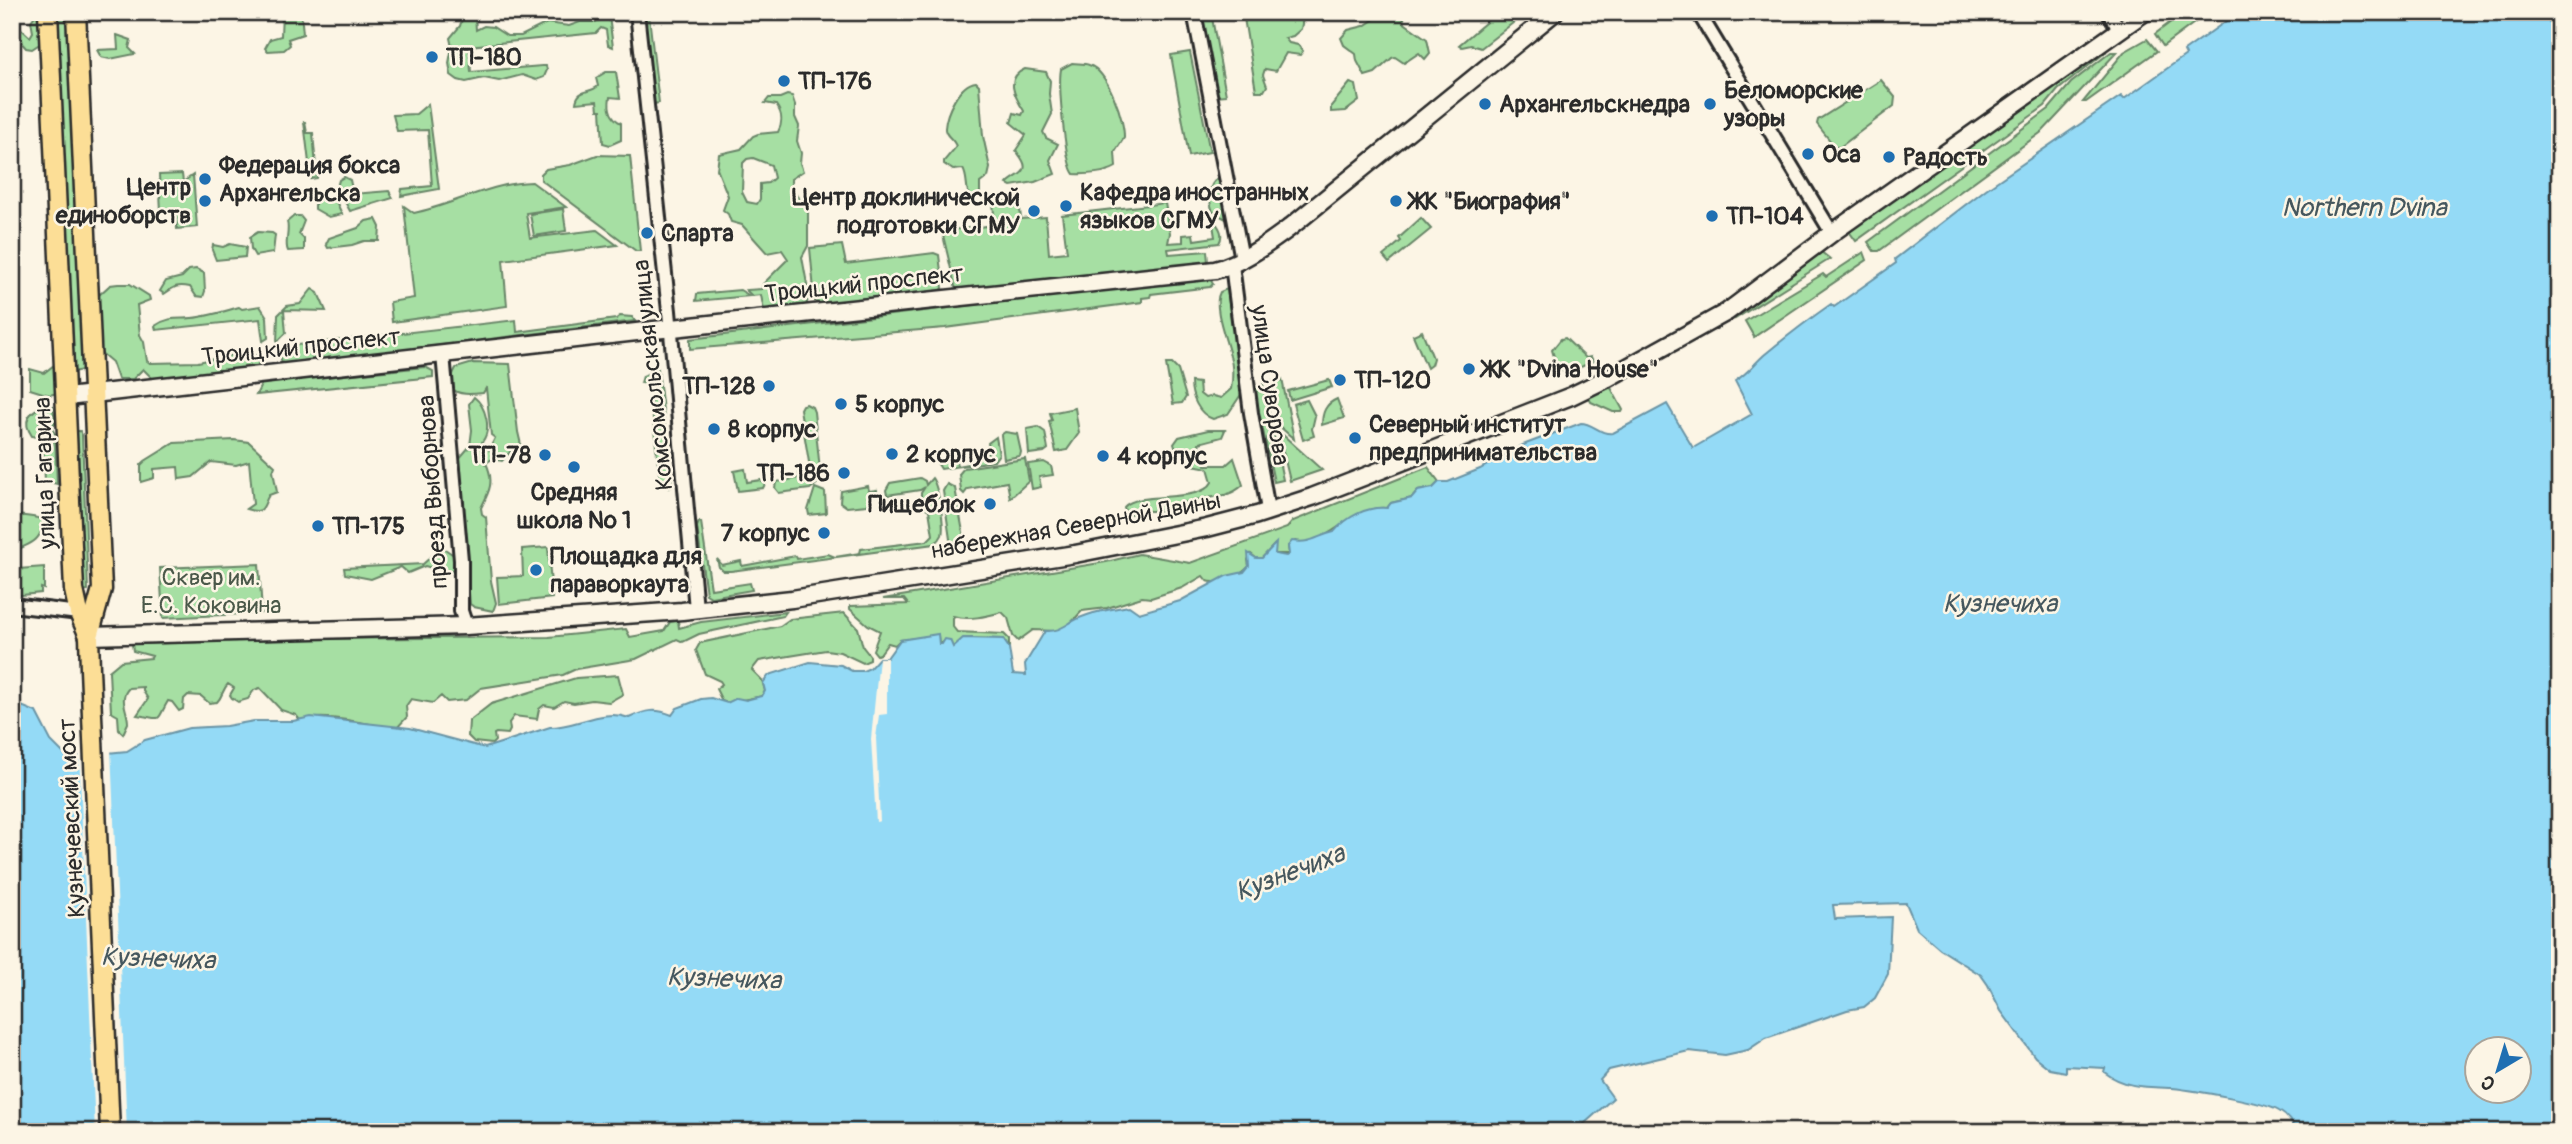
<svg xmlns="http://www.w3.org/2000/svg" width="2572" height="1144" viewBox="0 0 2572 1144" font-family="Pangolin,sans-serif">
	<rect width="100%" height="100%" fill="#fcf5e5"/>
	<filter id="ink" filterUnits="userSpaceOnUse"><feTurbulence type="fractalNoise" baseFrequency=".0143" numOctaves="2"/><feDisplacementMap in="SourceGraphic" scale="14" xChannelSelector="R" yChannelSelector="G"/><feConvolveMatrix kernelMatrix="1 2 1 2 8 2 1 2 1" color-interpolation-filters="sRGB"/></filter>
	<g filter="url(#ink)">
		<g fill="#a6dfa3" stroke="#688567" stroke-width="2" fill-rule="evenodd">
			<path d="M58 12H69L83 370 72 372 70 370Z"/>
			<path d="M282 12H301L303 34 288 39 290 45 284 50 268 51 265 48 270 39 281 36Z"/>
			<path d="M464 12 475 15 476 30 484 26 493 27 507 36H521L547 23 569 26 580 22H595L609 16 613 47 608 45 606 30 601 28 596 33 469 46 471 72 542 66H546L547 70 544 77 536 80 522 75 499 81 484 78 466 82 458 80 451 75 449 63 452 47 450 38 460 26Z"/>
			<path d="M1200 12H1211L1226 95 1215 96Z"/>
			<path d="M1243 12 1296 13 1303 19 1301 29 1293 36 1285 38 1289 43 1298 45 1303 51 1300 55 1286 53 1276 71 1265 69 1263 75 1267 86 1264 91H1256Z"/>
			<path d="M1385 12H1406L1403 22 1427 39 1430 53 1425 59 1419 53 1404 63 1395 57 1392 58 1375 73 1365 76 1357 61 1356 54 1344 45 1341 38 1348 30 1364 26Z"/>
			<path d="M1498 12H1527L1481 48 1471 45 1462 47 1459 45Z"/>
			<path d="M2184 12H2209L2163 46 2155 34Z"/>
			<path d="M37 13H39L41 43 32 49 26 48 19 40 18 26 30 37 33 32 31 21Z"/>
			<path d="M649 16 659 103 654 104 644 18Z"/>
			<path d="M117 35 131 40 129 48 135 54 110 59 101 57 97 50 118 49Z"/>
			<path d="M2147 39 2157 51 2086 102H2083L2124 52Z"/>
			<path d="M2108 46 2106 52 2058 90 2045 106 1856 241 1848 230Z"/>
			<path d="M1190 52 1210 152 1189 156 1171 55Z"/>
			<path d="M2111 52H2117L2043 131 1879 251H1874L1868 242 2049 109 2071 83Z"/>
			<path d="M1072 63C1077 64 1084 63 1089 65 1108 71 1125 121 1124 138L1115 152 1116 167C1106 173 1086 175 1074 174 1065 164 1058 85 1061 69Z"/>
			<path d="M1025 69 1046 72 1050 81 1049 94 1052 114 1043 132 1046 138 1058 144 1050 160 1055 174 1035 182 1011 186 1007 184C1013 176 1030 174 1023 161 1021 157 1018 154 1016 150L1026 135 1011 123 1014 113 1022 115 1024 111C1015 97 1004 78 1025 69Z"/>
			<path d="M606 72H616L620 98 610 97C608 108 611 118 621 123V140L610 145 603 143 601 110H598L597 101 576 103C578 88 590 94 598 86L596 78Z"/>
			<path d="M1881 80 1895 97 1894 106 1840 147H1835L1817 124 1818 120Z"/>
			<path d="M976 82 979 85 983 136 990 168 988 177 980 183V196L973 200C964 193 969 179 963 169L953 170 944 164V161L956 147C955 139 944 136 945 128 946 113 959 84 976 82Z"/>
			<path d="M1350 83 1356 85 1359 101 1346 111 1331 112V106Z"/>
			<path d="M787 95 792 96 795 105V117L799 126 797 141 801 153 800 163 803 171 791 179V188L808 211V246L802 257 809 295 806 306 764 311 761 295 752 296 746 290 762 289 763 284 788 259 782 250 767 253 742 225 731 222 728 214 723 210 728 196 717 169 719 154 741 149 753 136 758 134 778 132C783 123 782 113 776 105L765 103 769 98H780ZM753 158 771 165 774 178 768 183 760 184V199L757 204 747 202 742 192 743 163 747 159Z"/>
			<path d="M428 104 439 189 401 196 402 189 432 186 428 130 397 131 393 115 416 114Z"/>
			<path d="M304 122H305L307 133H313L317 178 311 179Z"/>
			<path d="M597 155 630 156 640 251H636L541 180V174L546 169 570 165Z"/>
			<path d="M182 174 183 182 193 175 197 227 177 229 176 210 161 211 159 175Z"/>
			<path d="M344 177 350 180 353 194 389 191 393 198 350 211 337 187 339 180Z"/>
			<path d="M1217 179 1224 184 1229 217 1226 219 1213 212C1209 201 1206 187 1217 179Z"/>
			<path d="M532 182 566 207 526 213 530 238 597 230 617 245 503 260 507 306 392 322 390 302 414 298 404 206 414 213C454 205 488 183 532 182Z"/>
			<path d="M315 194 326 201 335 199 342 214 329 217 315 209Z"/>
			<path d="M1019 199 1021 219 1046 217 1049 254 1067 252 1062 215 1165 203 1170 233 1168 243 1183 242V235L1193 234 1194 240 1215 237 1212 218C1218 226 1225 233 1219 243L1168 249 1169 254 1207 251 1208 262 1206 263 956 290 942 231 995 225 993 203Z"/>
			<path d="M563 209 566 231 534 236 530 214Z"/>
			<path d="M294 216H300L304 221 299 234 304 239V250L288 251C284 244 290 231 287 222Z"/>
			<path d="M1421 218 1431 229 1389 263 1383 256 1401 241 1399 238Z"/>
			<path d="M376 219 380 227 379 241H364L352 245 328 248 326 244 329 238 358 228 366 221Z"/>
			<path d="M258 232 272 233 275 235 273 253 255 256 251 249 250 237Z"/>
			<path d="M230 244 246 247 245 257 216 260 212 250 213 245 223 247Z"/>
			<path d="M842 245 846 264 934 253 939 255 943 288 941 291 819 305 815 301 810 248Z"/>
			<path d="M1820 251 1830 259 1735 319 1731 311Z"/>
			<path d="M1864 252 1867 260 1754 337 1745 321 1823 274 1826 277Z"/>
			<path d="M196 269 204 273 205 291 203 297 196 296 190 287C177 284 174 287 164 294L160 291 166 281 182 277 189 270Z"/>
			<path d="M1209 277 1213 284 1210 287 1151 294 1150 297 1142 298V302L945 328 690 349V339Z"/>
			<path d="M118 284H130L149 296 150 300 137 305 140 335 144 342 147 361 150 363 198 362 242 353 259 356 258 366 261 368 160 379 152 378 143 369 133 379H118L112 362 99 351 98 296 110 285Z"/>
			<path d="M312 289 318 293 326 311 284 310 286 333 277 342 278 315 287 306 300 304Z"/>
			<path d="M1227 289 1242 393 1228 414 1213 419C1198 414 1191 396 1191 382L1199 383 1200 394 1205 398 1213 396 1221 398 1231 389C1233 380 1233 365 1230 356 1227 341 1212 306 1220 292Z"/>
			<path d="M740 290 750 296 696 301 697 294Z"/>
			<path d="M260 306 267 317 268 338 263 341 260 319 156 330 155 326C172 314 182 321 199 317 212 315 226 311 239 307L242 309Z"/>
			<path d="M620 316 632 317 635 321 282 365 279 347 516 320 517 332 616 319Z"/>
			<path d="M1422 331 1433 358 1431 365 1427 368 1413 335Z"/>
			<path d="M1565 338 1586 358 1591 357 1593 361 1565 375 1555 360 1552 350 1561 339Z"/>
			<path d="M473 363 510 364 518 432 522 449 511 451 502 461 492 459 486 463C495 482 489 492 481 508L482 514 486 517 491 581 496 603 493 611 474 607 470 604 458 460 470 446 472 430 469 404 474 397C486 406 492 430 482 442L484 449 489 450 495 438 491 435 486 388 483 393C473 394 459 396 451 388V378L456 368Z"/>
			<path d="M1166 364H1172L1178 370 1186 397 1182 403 1173 404Z"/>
			<path d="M54 365 56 366 58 393 49 395 30 389V369L44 373Z"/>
			<path d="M425 367 433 371V377L256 395 262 383Z"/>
			<path d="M658 369 672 486 669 488 660 482 649 384 641 383 643 376Z"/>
			<path d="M1282 379 1294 439 1279 426 1271 382Z"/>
			<path d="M1329 380 1332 387 1290 400 1288 391Z"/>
			<path d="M1263 384 1283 480 1274 482 1255 393 1257 387Z"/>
			<path d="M1610 386 1623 410 1622 412H1613L1591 402 1589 397Z"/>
			<path d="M1337 399 1344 418 1322 425C1322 413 1325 404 1337 399Z"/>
			<path d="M1307 400 1315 416 1312 429 1314 436 1303 440 1293 404Z"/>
			<path d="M806 404 812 407 814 412 820 470 819 482 810 489 779 493 775 488 776 482 800 478 798 469 810 468 800 409 802 405Z"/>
			<path d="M45 405 53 406 55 421 52 429 55 434 57 484 45 481 43 443 52 445 53 437 42 419 39 424 38 437 32 436C21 420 30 411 45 405Z"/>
			<path d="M1075 408 1079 433 1067 450 1056 452 1049 421 1052 420 1050 413Z"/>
			<path d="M1038 427 1045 432 1048 449 1044 452 1029 454 1027 429Z"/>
			<path d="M1208 430H1225L1222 437 1199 443 1202 460 1206 465H1226L1234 458 1243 485C1226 501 1205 495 1184 503 1179 505 1175 509 1169 510 1154 513 1148 508 1130 514L1125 512 1124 507C1139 490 1201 504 1212 482L1208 468 1193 465 1185 456 1178 455 1174 444 1179 437Z"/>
			<path d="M76 431H80L82 435 88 590 81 591 74 432Z"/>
			<path d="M1005 432 1017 434 1021 452 1020 456 1004 459 1001 435Z"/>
			<path d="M1279 435H1283L1322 470 1290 481Z"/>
			<path d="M996 437 999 454 994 461 941 469 936 461 946 459 945 453 954 451 957 466 973 463 972 456 990 453 988 443Z"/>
			<path d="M234 440 249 442 275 466 273 471 277 492 269 495C262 506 266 515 246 509L253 504 249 461 236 465 211 462 193 477 179 479 178 467 154 469V478L141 482V465L145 461 174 443Z"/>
			<path d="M1025 459 1029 481 1010 498 1007 482 968 489 964 494 961 491 959 474 964 468Z"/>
			<path d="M1044 462 1051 466 1053 475 1039 477 1041 487 1032 489 1028 464Z"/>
			<path d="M1428 467 1439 482 1433 488 1418 491 1412 498 1391 503 1387 508C1350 505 1326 550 1295 541L1288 546 1289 554H1275L1274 545 1262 558H1256L1251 554 1248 560 1249 566C1241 576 1220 585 1207 581L1203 576 1182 588 1151 598 1142 597 1107 608 1082 611 1069 625 1056 631 1033 630 1018 641 1013 636 1008 618 1002 612C987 616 968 621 953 616V627L957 632 1004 634 1009 639V648L1003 639 964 638 953 647 944 642 939 644 938 635 900 640 895 645 888 643 880 654 877 655 873 650 880 631 868 625 850 609V606L908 604 904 599H883L1106 562 1139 554 1190 563 1287 528 1293 521Z"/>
			<path d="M745 469 747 482 761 480 765 484 763 488 738 491 734 471Z"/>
			<path d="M920 478 925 481 926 485 932 478C938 486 945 525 942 535 940 540 938 541 934 544L731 571H723L719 567 717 559 722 565 741 561 742 566 796 556 797 559 828 554 835 557 860 553 861 549 927 541 933 535 929 510 921 505V493L925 487 920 490 887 495 886 490 890 483Z"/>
			<path d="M947 484 955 488 965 543 951 546 943 491Z"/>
			<path d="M868 486 869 491 877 490V492L867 505 847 507 840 502 841 491Z"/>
			<path d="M815 488 825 492 826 513 809 515 808 510Z"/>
			<path d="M17 515C28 517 41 515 47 526H43C38 544 29 543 15 551L13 558 12 521 15 520Z"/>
			<path d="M699 522H701L711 589 750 583 752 590 711 597 706 594 697 527Z"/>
			<path d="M442 547 455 556V565L450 573 425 566 408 573 401 567 371 579 345 574 344 568 423 564Z"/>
			<path d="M548 547 552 598 499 604 497 577 523 576 522 549Z"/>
			<path d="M259 564 262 613 163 618 160 568Z"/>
			<path d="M44 567V589L41 588V593L12 596V573L18 569Z"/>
			<path d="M786 612 783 616 699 634 683 642 677 639 636 659 576 669 563 675 481 688 466 700 447 702 441 696 433 703 411 699 406 706 407 717 397 728C365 725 332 713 300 720L296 715 281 710 260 688 254 690 248 699 238 702 232 698 230 695 234 688 228 684C222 690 223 696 217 702L209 703 201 696 188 695 184 699 183 709 179 711 172 702 168 701C155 723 165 719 137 715L148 699 143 691V687L129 688C118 699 128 710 128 723L123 734 119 730 118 716 111 712 109 671 121 661 151 658 152 656 133 651 132 644 306 639 549 637 626 629 630 637 664 631 670 622 678 621 679 628 701 622Z"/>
			<path d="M844 613 858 628 863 647 870 656V660L863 663 840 652 826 650 759 661 752 670 762 680 765 691 762 696C750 699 739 700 727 703L722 701 716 689 722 684 720 681 705 674 696 650 700 643 780 626 790 619Z"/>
			<path d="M618 675 623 694 609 702 592 700 574 703 564 701 554 707 544 705 539 709 537 719 514 716 509 723 510 730 508 734 496 733 494 734 495 741 492 744 474 742 468 736 469 721 491 704 576 678Z"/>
		</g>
		<path fill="#94daf6" stroke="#6a94a5" stroke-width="2" fill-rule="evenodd" d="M2239 12H2560V1132H2296C2292 1123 2288 1116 2279 1111 2265 1102 2191 1090 2172 1088 2147 1087 2125 1088 2104 1072L2105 1068 2066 1066V1072L2050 1069 2035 1057 2001 1011 1988 985 1981 975 1940 949 1917 929 1906 903 1833 905 1835 919 1891 917 1888 974 1875 998 1864 1007 1847 1010 1766 1038 1748 1050 1725 1055 1689 1051 1609 1070 1600 1080 1613 1098 1575 1132H12V702L36 712 51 741 67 757 127 751 145 740 189 728 226 726 254 721H293L311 717 410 728 485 748 550 727C577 727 603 708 629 718 646 710 655 708 672 715L677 708 701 699 711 698 727 703 737 698 746 700 762 696 765 691 763 683 769 675 810 662 841 665 852 671H863L870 668 879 658H887L900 640 938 634 939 644H942L945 639 950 640 953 647 963 638 1003 639 1009 648 1013 674 1026 675 1025 664 1045 631C1058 632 1064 626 1075 620 1091 612 1111 609 1129 606L1139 613 1180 601 1226 576 1244 572 1249 566 1248 553 1256 558H1262L1276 543 1275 554 1286 556 1289 554 1288 546 1292 541C1312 544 1316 536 1334 532 1346 517 1367 506 1387 508L1391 503 1412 498 1418 491 1433 488 1439 482H1448L1480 469 1523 445 1581 423C1593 423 1600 435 1613 433L1667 404 1693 448 1752 414 1735 381C1747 374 1754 364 1764 355 1786 337 1808 320 1831 304L1834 307 1896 263 1895 259 1986 189 2121 96 2124 99 2186 55 2184 51ZM2478 1050H2520V1092H2478Z"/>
		<g fill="#fcf5e5">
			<path d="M879 658H887V714L879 715 876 738 880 821 876 822 871 739Z"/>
			<path d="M111 749 127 1132H95L79 752Z"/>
		</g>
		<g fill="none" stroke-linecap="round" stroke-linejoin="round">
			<g stroke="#2b2b2b" stroke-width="18">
				<g id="street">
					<path d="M637 12 669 311 696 609"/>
					<path d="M1194 12 1242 259"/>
					<path d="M1698 12 1832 233"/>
					<path d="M2108 12 2120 30"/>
					<path d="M1232 265 1251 413 1268 510"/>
					<path d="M443 354 461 560V611L466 626"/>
					<path d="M12 605 79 613"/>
				</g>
			</g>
			<g stroke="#2b2b2b" stroke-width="21">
				<g id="secondary">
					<path d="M67 397 654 330 1215 270C1242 263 1266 245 1288 229L1555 12"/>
					<path d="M89 636 466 626 682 611 792 599 1075 554 1207 528 1257 515 1312 497 1571 396 1608 378 1727 312 1832 233 2145 12"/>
				</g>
			</g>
			<g stroke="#2b2b2b" stroke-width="23">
				<g id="primary">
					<path d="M48 12 74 590 79 613 89 636"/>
					<path d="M76 12 102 589 89 636 90 669 110 1132"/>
				</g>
			</g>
			<use href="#street" stroke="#fcf5e5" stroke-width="12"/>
			<use href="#secondary" stroke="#fcf5e5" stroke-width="16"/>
			<use href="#primary" stroke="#fcde96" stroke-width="18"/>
		</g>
	</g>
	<g fill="#1f6fb2" stroke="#fcf5e5" stroke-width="2.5">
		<circle cx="432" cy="57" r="7"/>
		<circle cx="784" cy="81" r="7"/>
		<circle cx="1485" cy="104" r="7"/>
		<circle cx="1710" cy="104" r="7"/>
		<circle cx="1808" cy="154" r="7"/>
		<circle cx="1889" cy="157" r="7"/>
		<circle cx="205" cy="179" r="7"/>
		<circle cx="205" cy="201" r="7"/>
		<circle cx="1396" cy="201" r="7"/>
		<circle cx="1066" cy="206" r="7"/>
		<circle cx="1034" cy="211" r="7"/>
		<circle cx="1712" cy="216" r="7"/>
		<circle cx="647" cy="233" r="7"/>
		<circle cx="1469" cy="369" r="7"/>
		<circle cx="1340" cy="380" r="7"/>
		<circle cx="769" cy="386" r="7"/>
		<circle cx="841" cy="404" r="7"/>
		<circle cx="714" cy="429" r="7"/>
		<circle cx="1355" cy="438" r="7"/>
		<circle cx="892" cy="454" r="7"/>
		<circle cx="545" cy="455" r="7"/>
		<circle cx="1103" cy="456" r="7"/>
		<circle cx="574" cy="467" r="7"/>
		<circle cx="844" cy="473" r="7"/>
		<circle cx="990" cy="504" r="7"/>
		<circle cx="318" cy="526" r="7"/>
		<circle cx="824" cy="533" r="7"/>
		<circle cx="536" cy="570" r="7"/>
	</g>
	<g text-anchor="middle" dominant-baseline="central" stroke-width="5" stroke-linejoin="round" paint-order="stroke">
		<g font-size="24" font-weight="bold" fill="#2b2b2b" stroke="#fcf5e5" text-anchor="start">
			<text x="446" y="57">ТП-180</text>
			<text x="798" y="81">ТП-176</text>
			<text x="1724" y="90">Беломорские<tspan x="1724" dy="28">узоры</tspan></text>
			<text x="1499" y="104">Архангельскнедра</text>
			<text x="1822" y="154">Оса</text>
			<text x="1903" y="157">Радость</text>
			<text x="219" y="165">Федерация бокса<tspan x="219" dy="28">Архангельска</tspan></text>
			<text x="191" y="187" text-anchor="end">Центр<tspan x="191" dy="28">единоборств</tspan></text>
			<text x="1080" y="192">Кафедра иностранных<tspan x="1080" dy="28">языков СГМУ</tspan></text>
			<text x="1020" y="197" text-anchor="end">Центр доклинической<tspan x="1020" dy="28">подготовки СГМУ</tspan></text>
			<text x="1410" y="201">ЖК "Биография"</text>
			<text x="1726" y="216">ТП-104</text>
			<text x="661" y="233">Спарта</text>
			<text x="1483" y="369">ЖК "Dvina House"</text>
			<text x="1354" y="380">ТП-120</text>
			<text x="755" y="386" text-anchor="end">ТП-128</text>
			<text x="855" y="404">5 корпус</text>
			<text x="1369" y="424">Северный институт<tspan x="1369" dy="28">предпринимательства</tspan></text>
			<text x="728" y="429">8 корпус</text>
			<text x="906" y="454">2 корпус</text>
			<text x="531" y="455" text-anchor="end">ТП-78</text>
			<text x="1117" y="456">4 корпус</text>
			<text x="830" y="473" text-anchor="end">ТП-186</text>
			<text x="574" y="492" text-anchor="middle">Средняя<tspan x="574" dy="28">школа № 1</tspan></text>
			<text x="976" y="504" text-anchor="end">Пищеблок</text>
			<text x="332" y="526">ТП-175</text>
			<text x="810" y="533" text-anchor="end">7 корпус</text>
			<text x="550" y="556">Площадка для<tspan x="550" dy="28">параворкаута</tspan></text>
		</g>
		<g font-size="24" fill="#2b2b2b" stroke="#fcf5e5">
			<text transform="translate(864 284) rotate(-6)">Троицкий проспект</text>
			<text transform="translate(301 347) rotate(-6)">Троицкий проспект</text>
			<text transform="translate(653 375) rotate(-96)">Комсомольская улица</text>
			<text transform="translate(1270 385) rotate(82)">улица Суворова</text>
			<text transform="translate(45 473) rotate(-92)">улица Гагарина</text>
			<text transform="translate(433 492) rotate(-94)">проезд Выборнова</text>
			<text transform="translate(1076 526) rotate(-10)">набережная Северной Двины</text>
			<text transform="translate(72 818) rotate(-93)">Кузнечевский мост</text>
		</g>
		<g font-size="24" fill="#4a5849" stroke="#fcf5e5">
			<text x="211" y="577">Сквер им.<tspan x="211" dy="28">Е.С. Коковина</tspan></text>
		</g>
		<g font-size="26" font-style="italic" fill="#45575e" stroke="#fcf5e5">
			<text x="2364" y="208">Northern Dvina</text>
			<text x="2000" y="604">Кузнечиха</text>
			<text transform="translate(1290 873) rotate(-21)">Кузнечиха</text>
			<text transform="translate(158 959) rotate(2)">Кузнечиха</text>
			<text transform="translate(724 979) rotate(2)">Кузнечиха</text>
		</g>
	</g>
	<rect width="2572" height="1144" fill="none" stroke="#fcf5e5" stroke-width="42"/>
	<rect x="21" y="21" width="2530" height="1102" fill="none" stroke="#2b2b2b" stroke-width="2.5" filter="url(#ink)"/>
	<g transform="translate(2498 1070) rotate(218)"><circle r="33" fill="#fcf5e5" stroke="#a8a49b" stroke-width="2"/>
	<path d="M0-5L12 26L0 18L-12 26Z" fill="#1f6fb2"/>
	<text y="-10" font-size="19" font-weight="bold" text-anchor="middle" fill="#2b2b2b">С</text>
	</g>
</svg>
